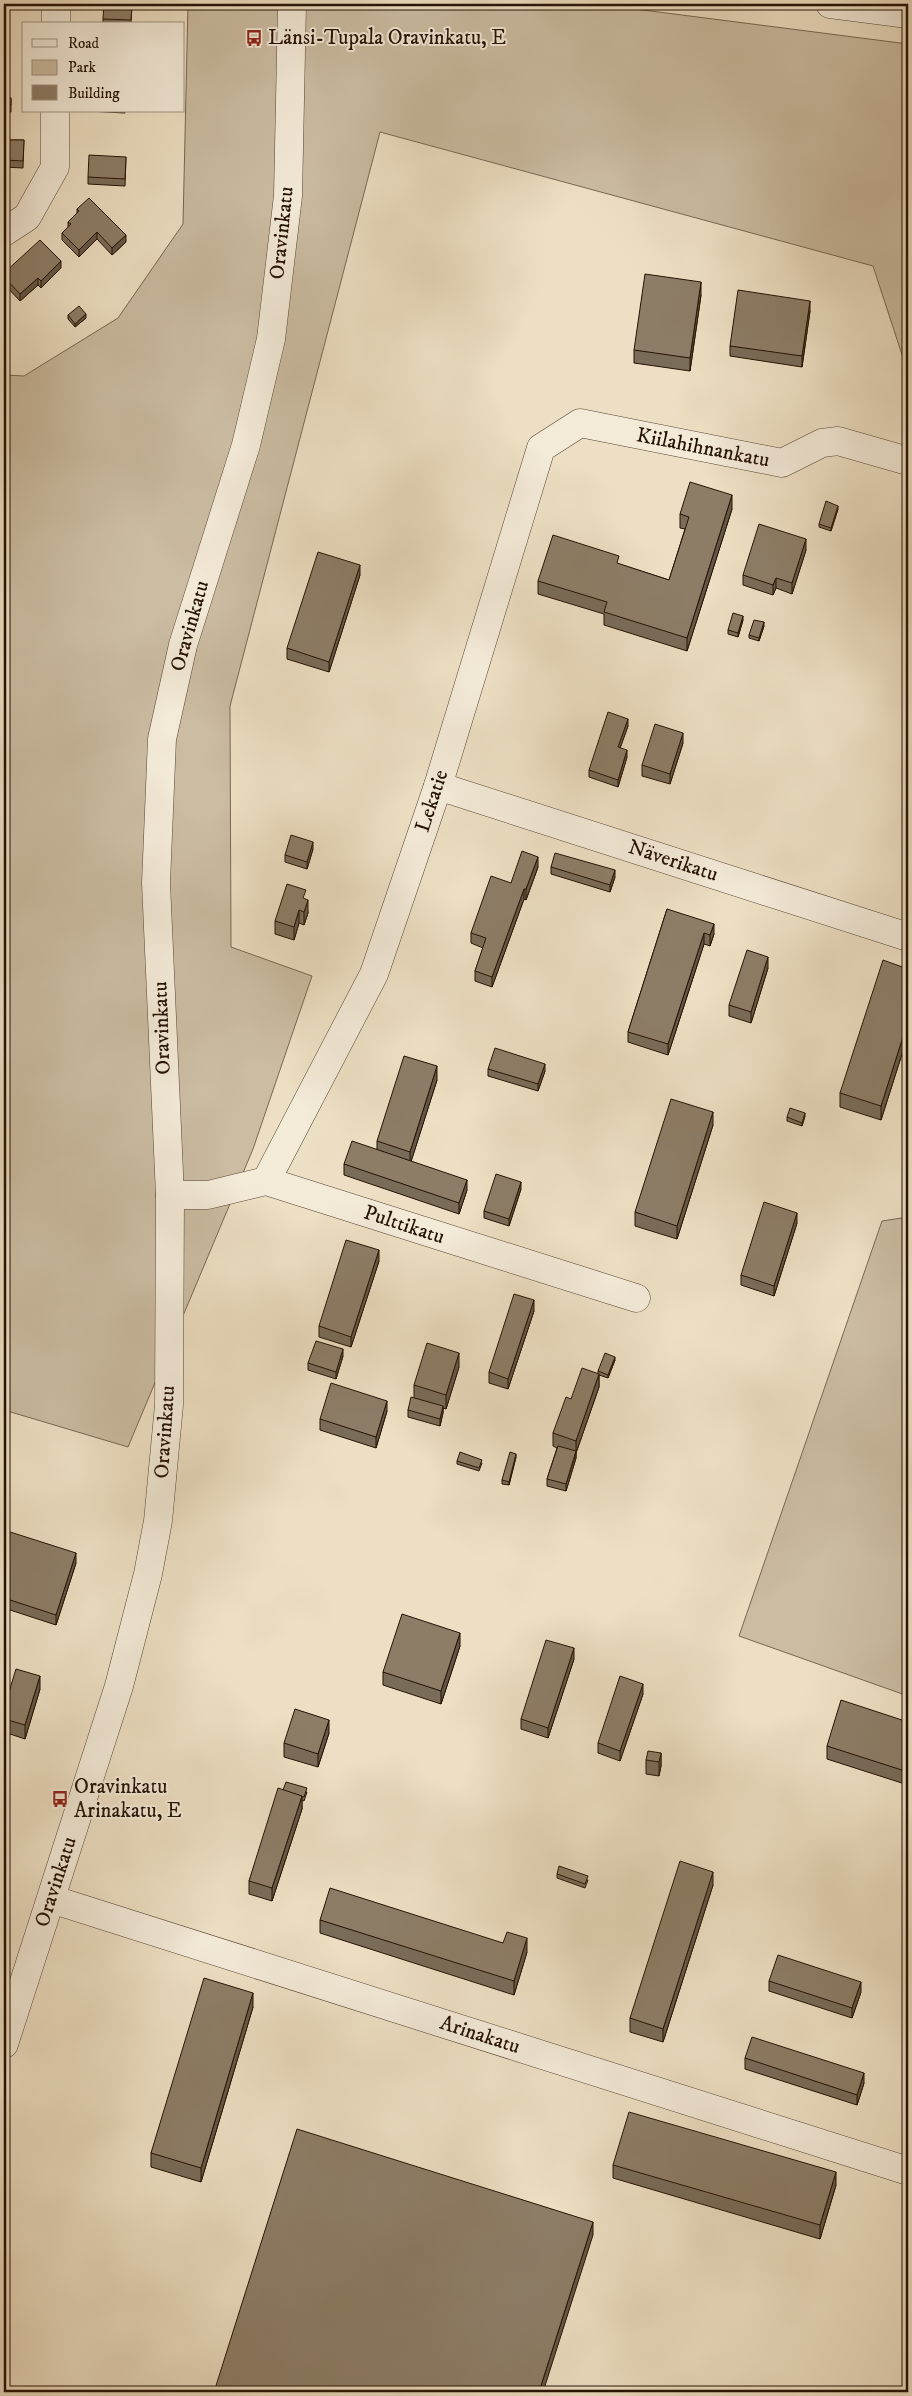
<svg xmlns="http://www.w3.org/2000/svg" width="912" height="2396" viewBox="0 0 912 2396" font-family="'IM FELL DW Pica',serif">
	<rect width="100%" height="100%" fill="#eddfc3"/>
	<filter id="stains"><feTurbulence type="fractalNoise" baseFrequency=".004" numOctaves="4"/><feColorMatrix values="0 0 0 0 .2 0 0 0 0 .09 0 0 0 0 .02 0 0 0 .5 -.17"/></filter>
	<radialGradient id="worn" r=".72"><stop offset=".6" stop-color="#630" stop-opacity="0"/><stop offset="1" stop-color="#630" stop-opacity=".3"/></radialGradient>
	<g fill="#cbbca2" stroke="#786752">
		<path d="M188 4H596L908 44V373L873 266 380 132 230 706 231 947 312 976 253 1149 128 1447 4 1410V375L24 376 118 318 183 224Z"/>
		<path d="M908 1217V1696L739 1636 882 1221Z"/>
	</g>
	<g fill="none" stroke-linecap="round" stroke-linejoin="round">
		<g stroke="#574533" stroke-width="29">
			<g id="minor">
				<path d="M830 4 908 14"/>
				<path d="M56 24V4"/>
				<path d="M4 232 27 217 55 167V111"/>
				<path d="M438 786 908 937"/>
				<path d="M266 1181 374 974 438 786 541 448 580 423 782 463 822 443 838 441 908 461"/>
				<path d="M170 1195H208L266 1181 636 1298"/>
				<path d="M51 1899 908 2171"/>
				<path d="M4 2044 119 1686 148 1574 158 1521 169 1405 170 1195 156 883 162 739 183 645 246 445 271 339 288 196 292 4"/>
			</g>
		</g>
		<use href="#minor" stroke="#f3ead8" stroke-width="28"/>
	</g>
	<g fill="#796c59" stroke="#251203">
		<rect x="4" y="4" width="5" height="18"/>
		<path d="M132 4 131 24H103V19Z"/>
		<path d="M4 54 7 98H11V112H7V123H4Z"/>
		<path d="M88 111H125V113Z"/>
		<path d="M4 140H24L23 168 4 167Z"/>
		<path d="M126 157 125 186 88 184V177Z"/>
		<path d="M77 209 126 242 112 255 97 239 79 257 62 240V233L68 227V222L77 213Z"/>
		<path d="M61 268 41 288 38 285 20 301 4 284V273Z"/>
		<path d="M701 295 690 371 634 363V350Z"/>
		<path d="M810 311 802 367 730 356V346Z"/>
		<path d="M68 315 86 318 75 327 68 319Z"/>
		<path d="M732 509 687 651 604 625V614L538 594V581L619 564 669 580 685 529 680 528V514Z"/>
		<path d="M838 509 831 531 819 527V524Z"/>
		<path d="M806 550 792 594 776 588 773 595 743 585V575Z"/>
		<path d="M360 575 329 672 287 659V648Z"/>
		<path d="M743 620 738 637 728 634V630Z"/>
		<path d="M764 626 759 641 749 638V635Z"/>
		<path d="M628 726 620 748 627 757 618 787 589 777V770Z"/>
		<path d="M683 743 670 784 642 776V765Z"/>
		<path d="M313 849 307 869 285 862V855Z"/>
		<path d="M538 867 526 900 524 899 492 987 475 981V971L483 948 471 943V933L511 883Z"/>
		<path d="M551 867 615 877 610 892 551 874Z"/>
		<path d="M306 899 308 913 304 925 299 923 294 940 275 934V921Z"/>
		<path d="M667 909 714 934 710 946 704 944 668 1055 628 1042V1032Z"/>
		<path d="M768 968 751 1023 729 1016V1005Z"/>
		<path d="M908 969V1035L881 1120 840 1107V1093Z"/>
		<path d="M488 1069 545 1071 538 1091 488 1076Z"/>
		<path d="M437 1080 411 1161 467 1190 459 1214 344 1175V1164L377 1149V1141Z"/>
		<path d="M805 1116 802 1126 787 1121V1117Z"/>
		<path d="M713 1125 677 1239 635 1226V1212Z"/>
		<path d="M521 1189 509 1226 484 1218V1211Z"/>
		<path d="M797 1223 774 1296 741 1285V1275Z"/>
		<path d="M379 1261 351 1347 319 1337V1326Z"/>
		<path d="M534 1311 508 1389 489 1383V1372Z"/>
		<path d="M343 1356 336 1379 308 1370V1363Z"/>
		<path d="M615 1360 608 1378 599 1375V1387L576 1453V1458L566 1491 547 1486V1479L557 1448 553 1446V1433L571 1399 598 1374V1371Z"/>
		<path d="M459 1367 446 1409 443 1408V1413L440 1426 408 1417V1410L414 1398V1385Z"/>
		<path d="M387 1411 376 1448 320 1430V1419Z"/>
		<path d="M516 1457 509 1485 502 1484V1480Z"/>
		<path d="M457 1461 482 1463 479 1471 457 1464Z"/>
		<path d="M4 1530 76 1563 56 1625 4 1608Z"/>
		<path d="M460 1646 441 1704 383 1685V1672Z"/>
		<path d="M574 1659 548 1738 521 1729V1719Z"/>
		<path d="M40 1689 25 1739 4 1732V1708Z"/>
		<path d="M643 1694 620 1761 598 1753V1743Z"/>
		<path d="M908 1722V1785L827 1759V1746Z"/>
		<path d="M329 1733 318 1767 284 1757V1743Z"/>
		<path d="M661 1753V1766L659 1776 646 1774V1760Z"/>
		<path d="M283 1790 307 1792 304 1801 302 1800V1809L272 1901 249 1894V1881Z"/>
		<path d="M557 1874 588 1880 585 1888 557 1878Z"/>
		<path d="M713 1885 663 2042 630 2032V2018Z"/>
		<path d="M320 1920 503 1943 527 1952 514 1995 320 1933Z"/>
		<path d="M769 1981 861 1992 852 2018 769 1991Z"/>
		<path d="M253 2007 201 2182 151 2167V2153Z"/>
		<path d="M745 2058 864 2083 857 2105 745 2069Z"/>
		<path d="M613 2165 836 2185 820 2239 613 2178Z"/>
	</g>
	<g fill="#635848" stroke="#251203">
		<path d="M97 232V239L79 257V250Z"/>
		<path d="M126 235V242L112 255V248Z"/>
		<path d="M61 261V268L41 288V281Z"/>
		<path d="M38 278V285L20 301V294Z"/>
		<path d="M701 282V295L690 371V358Z"/>
		<path d="M810 301V311L802 367V356Z"/>
		<path d="M86 314V318L75 327V324Z"/>
		<path d="M732 495V509L687 651V638Z"/>
		<path d="M838 506V509L831 531V528Z"/>
		<path d="M806 539V550L792 594V583Z"/>
		<path d="M360 565V575L329 672V662Z"/>
		<path d="M776 578V588L773 595V585Z"/>
		<path d="M743 616V620L738 637V633Z"/>
		<path d="M764 622V626L759 641V638Z"/>
		<path d="M628 719V726L618 754V747Z"/>
		<path d="M683 733V743L670 784V774Z"/>
		<path d="M627 750V757L618 787V780Z"/>
		<path d="M313 842V849L307 869V862Z"/>
		<path d="M538 857V867L526 900V889Z"/>
		<path d="M615 870V877L610 892V885Z"/>
		<path d="M524 889V899L492 987V977Z"/>
		<path d="M308 900V913L304 925V912Z"/>
		<path d="M299 910V923L294 940V927Z"/>
		<path d="M714 924V934L710 946V935Z"/>
		<path d="M704 933V944L668 1055V1044Z"/>
		<path d="M768 957V968L751 1023V1012Z"/>
		<path d="M908 1021V1035L881 1120V1106Z"/>
		<path d="M545 1064V1071L538 1091V1084Z"/>
		<path d="M437 1066V1080L410 1165V1152Z"/>
		<path d="M713 1112V1125L677 1239V1226Z"/>
		<path d="M805 1113V1116L802 1126V1123Z"/>
		<path d="M467 1180V1190L459 1214V1203Z"/>
		<path d="M521 1182V1189L509 1226V1219Z"/>
		<path d="M797 1213V1223L774 1296V1286Z"/>
		<path d="M379 1250V1261L351 1347V1337Z"/>
		<path d="M534 1300V1311L508 1389V1379Z"/>
		<path d="M343 1349V1356L336 1379V1372Z"/>
		<path d="M459 1353V1367L446 1409V1395Z"/>
		<path d="M615 1357V1360L608 1378V1375Z"/>
		<path d="M599 1374V1387L576 1453V1458L566 1491V1484L576 1453V1441Z"/>
		<path d="M387 1401V1411L376 1448V1437Z"/>
		<path d="M443 1406V1413L440 1426V1419Z"/>
		<path d="M516 1454V1457L509 1485V1482Z"/>
		<path d="M76 1553V1563L56 1625V1615Z"/>
		<path d="M460 1633V1646L441 1704V1691Z"/>
		<path d="M574 1648V1659L548 1738V1728Z"/>
		<path d="M40 1676V1689L25 1739V1725Z"/>
		<path d="M643 1684V1694L620 1761V1751Z"/>
		<path d="M329 1720V1733L318 1767V1754Z"/>
		<path d="M661 1753V1766L659 1776V1762Z"/>
		<path d="M302 1796V1809L272 1901V1888Z"/>
		<path d="M713 1872V1885L663 2042V2029Z"/>
		<path d="M527 1938V1952L514 1995V1981Z"/>
		<path d="M861 1982V1992L852 2018V2008Z"/>
		<path d="M253 1993V2007L201 2182V2168Z"/>
		<path d="M864 2073V2083L857 2105V2095Z"/>
		<path d="M836 2172V2185L820 2239V2225Z"/>
		<path d="M593 2222V2235L543 2392H539Z"/>
	</g>
	<g fill="#8d7d67" stroke="#251203">
		<rect x="4" y="4" width="5" height="7"/>
		<path d="M104 4H132L131 20 103 19Z"/>
		<path d="M4 54H8L7 98H11V105H7V116H4Z"/>
		<path d="M4 140H24L23 161 4 160Z"/>
		<path d="M89 155 126 157 125 179 88 177Z"/>
		<path d="M89 198 126 235 112 248 97 232 79 250 62 233 71 224 68 222 79 211 77 209Z"/>
		<path d="M40 240 61 261 41 281 38 278 20 294 4 277V273Z"/>
		<path d="M645 274 701 282 690 358 634 350Z"/>
		<path d="M738 290 810 301 802 356 730 346Z"/>
		<path d="M79 306 86 314 75 324 68 315Z"/>
		<path d="M690 482 732 495 687 638 604 612 607 602 538 581 553 535 619 556 617 563 669 580 689 517 680 514Z"/>
		<path d="M826 501 838 506 831 528 819 524Z"/>
		<path d="M759 524 806 539 792 583 776 578 773 585 743 575Z"/>
		<path d="M318 552 360 565 329 662 287 648Z"/>
		<path d="M733 613 743 616 738 633 728 630Z"/>
		<path d="M754 620 764 622 759 638 749 635Z"/>
		<path d="M608 712 628 719 618 747 627 750 618 780 589 770Z"/>
		<path d="M655 724 683 733 670 774 642 765Z"/>
		<path d="M291 835 313 842 307 862 285 855Z"/>
		<path d="M522 851 538 857 526 889H524L492 977 475 971 486 938 471 933 491 876 511 883Z"/>
		<path d="M555 853 615 870 610 885 551 867Z"/>
		<path d="M287 884 306 890 303 898 308 900 304 912 299 910 294 927 275 921Z"/>
		<path d="M667 909 714 924 710 935 704 933 668 1044 628 1032Z"/>
		<path d="M747 950 768 957 751 1012 729 1005Z"/>
		<path d="M883 960 908 969V1021L881 1106 840 1093Z"/>
		<path d="M495 1048 545 1064 538 1084 488 1069Z"/>
		<path d="M404 1056 437 1066 410 1152 377 1141Z"/>
		<path d="M671 1099 713 1112 677 1226 635 1212Z"/>
		<path d="M790 1108 805 1113 802 1123 787 1117Z"/>
		<path d="M352 1141 467 1180 459 1203 344 1164Z"/>
		<path d="M496 1174 521 1182 509 1219 484 1211Z"/>
		<path d="M764 1202 797 1213 774 1286 741 1275Z"/>
		<path d="M346 1240 379 1250 351 1337 319 1326Z"/>
		<path d="M514 1294 534 1300 508 1379 489 1372Z"/>
		<path d="M316 1341 343 1349 336 1372 308 1363Z"/>
		<path d="M427 1343 459 1353 446 1395 414 1385Z"/>
		<path d="M605 1353 615 1357 608 1375 598 1371Z"/>
		<path d="M582 1368 599 1374 576 1441 553 1433 566 1397 571 1399Z"/>
		<path d="M331 1383 387 1401 376 1437 320 1419Z"/>
		<path d="M411 1397 443 1406 440 1419 408 1410Z"/>
		<path d="M558 1446 576 1451 566 1484 547 1479Z"/>
		<path d="M460 1452 482 1460 479 1468 457 1461Z"/>
		<path d="M510 1452 516 1454 509 1482 502 1480Z"/>
		<path d="M4 1530 76 1553 56 1615 4 1598Z"/>
		<path d="M402 1614 460 1633 441 1691 383 1672Z"/>
		<path d="M546 1640 574 1648 548 1728 521 1719Z"/>
		<path d="M16 1669 40 1676 25 1725 4 1719V1708Z"/>
		<path d="M620 1676 643 1684 620 1751 598 1743Z"/>
		<path d="M841 1700 908 1722V1772L827 1746Z"/>
		<path d="M295 1709 329 1720 318 1754 284 1743Z"/>
		<path d="M648 1751 661 1753 659 1762 646 1760Z"/>
		<path d="M286 1782 307 1788 304 1797 283 1790Z"/>
		<path d="M278 1788 302 1796 272 1888 249 1881Z"/>
		<path d="M680 1861 713 1872 663 2029 630 2018Z"/>
		<path d="M559 1866 588 1876 585 1884 557 1874Z"/>
		<path d="M330 1888 503 1943 507 1932 527 1938 514 1981 320 1920Z"/>
		<path d="M778 1955 861 1982 852 2008 769 1981Z"/>
		<path d="M204 1978 253 1993 201 2168 151 2153Z"/>
		<path d="M752 2037 864 2073 857 2095 745 2058Z"/>
		<path d="M629 2112 836 2172 820 2225 613 2165Z"/>
		<path d="M297 2129 593 2222 539 2392H214Z"/>
	</g>
	<defs>
		<g id="bus-bare" transform="scale(1.35)"><path d="M-5-6H5V4H4V6H2V4H-2V6H-4V4H-5ZM-3.5-4V0h7V-4ZM-3.5 1.2v1.5H-2V1.2ZM2 1.2v1.5H3.5V1.2Z" fill="#8f2418" stroke="#f3ead8" stroke-width="2.5" paint-order="stroke"/></g>
	</defs>
	<g fill-rule="evenodd">
		<use href="#bus-bare" x="254" y="38"/>
		<use href="#bus-bare" x="60" y="1799"/>
	</g>
	<g text-anchor="middle" dominant-baseline="central" stroke-width="4" stroke-linejoin="round" paint-order="stroke">
		<g font-size="21" fill="#251203" stroke="#f3ead8" text-anchor="start">
			<text x="268" y="38">Länsi-Tupala Oravinkatu, E</text>
			<text x="74" y="1787">Oravinkatu<tspan x="74" dy="24">Arinakatu, E</tspan></text>
		</g>
		<g font-size="21" fill="#251203" stroke="#f3ead8">
			<text transform="translate(282 233) rotate(-84)">Oravinkatu</text>
			<text transform="translate(703 448) rotate(11)">Kiilahihnankatu</text>
			<text transform="translate(190 626) rotate(-74)">Oravinkatu</text>
			<text transform="translate(432 801) rotate(-72)">Lekatie</text>
			<text transform="translate(673 861) rotate(18)">Näverikatu</text>
			<text transform="translate(162 1028) rotate(-92)">Oravinkatu</text>
			<text transform="translate(404 1225) rotate(18)">Pulttikatu</text>
			<text transform="translate(165 1432) rotate(-86)">Oravinkatu</text>
			<text transform="translate(56 1882) rotate(-72)">Oravinkatu</text>
			<text transform="translate(480 2035) rotate(18)">Arinakatu</text>
		</g>
	</g>
	<rect width="912" height="2396" fill="none" stroke="#eddfc3" stroke-width="20"/>
	<rect x="5" y="5" width="902" height="2386" fill="none" stroke="#251203" stroke-width="2.5"/>
	<rect x="10" y="10" width="892" height="2376" fill="none" stroke="#251203"/>
	<rect x="22" y="22" width="162" height="90" fill="#f3ead8" stroke="#a19483"/>
	<rect x="32" y="39" width="25" height="8" fill="#f3ead8" stroke="#a19483"/>
	<text x="68" y="48" font-size="15" fill="#251203">Road</text>
	<rect x="32" y="60" width="25" height="15" fill="#cbbca2" stroke="#a19483"/>
	<text x="68" y="72" font-size="15" fill="#251203">Park</text>
	<rect x="32" y="85" width="25" height="15" fill="#8d7d67" stroke="#a19483"/>
	<text x="68" y="98" font-size="15" fill="#251203">Building</text>
	<rect width="100%" height="100%" filter="url(#stains)"/>
	<rect width="100%" height="100%" fill="url(#worn)"/>
</svg>
